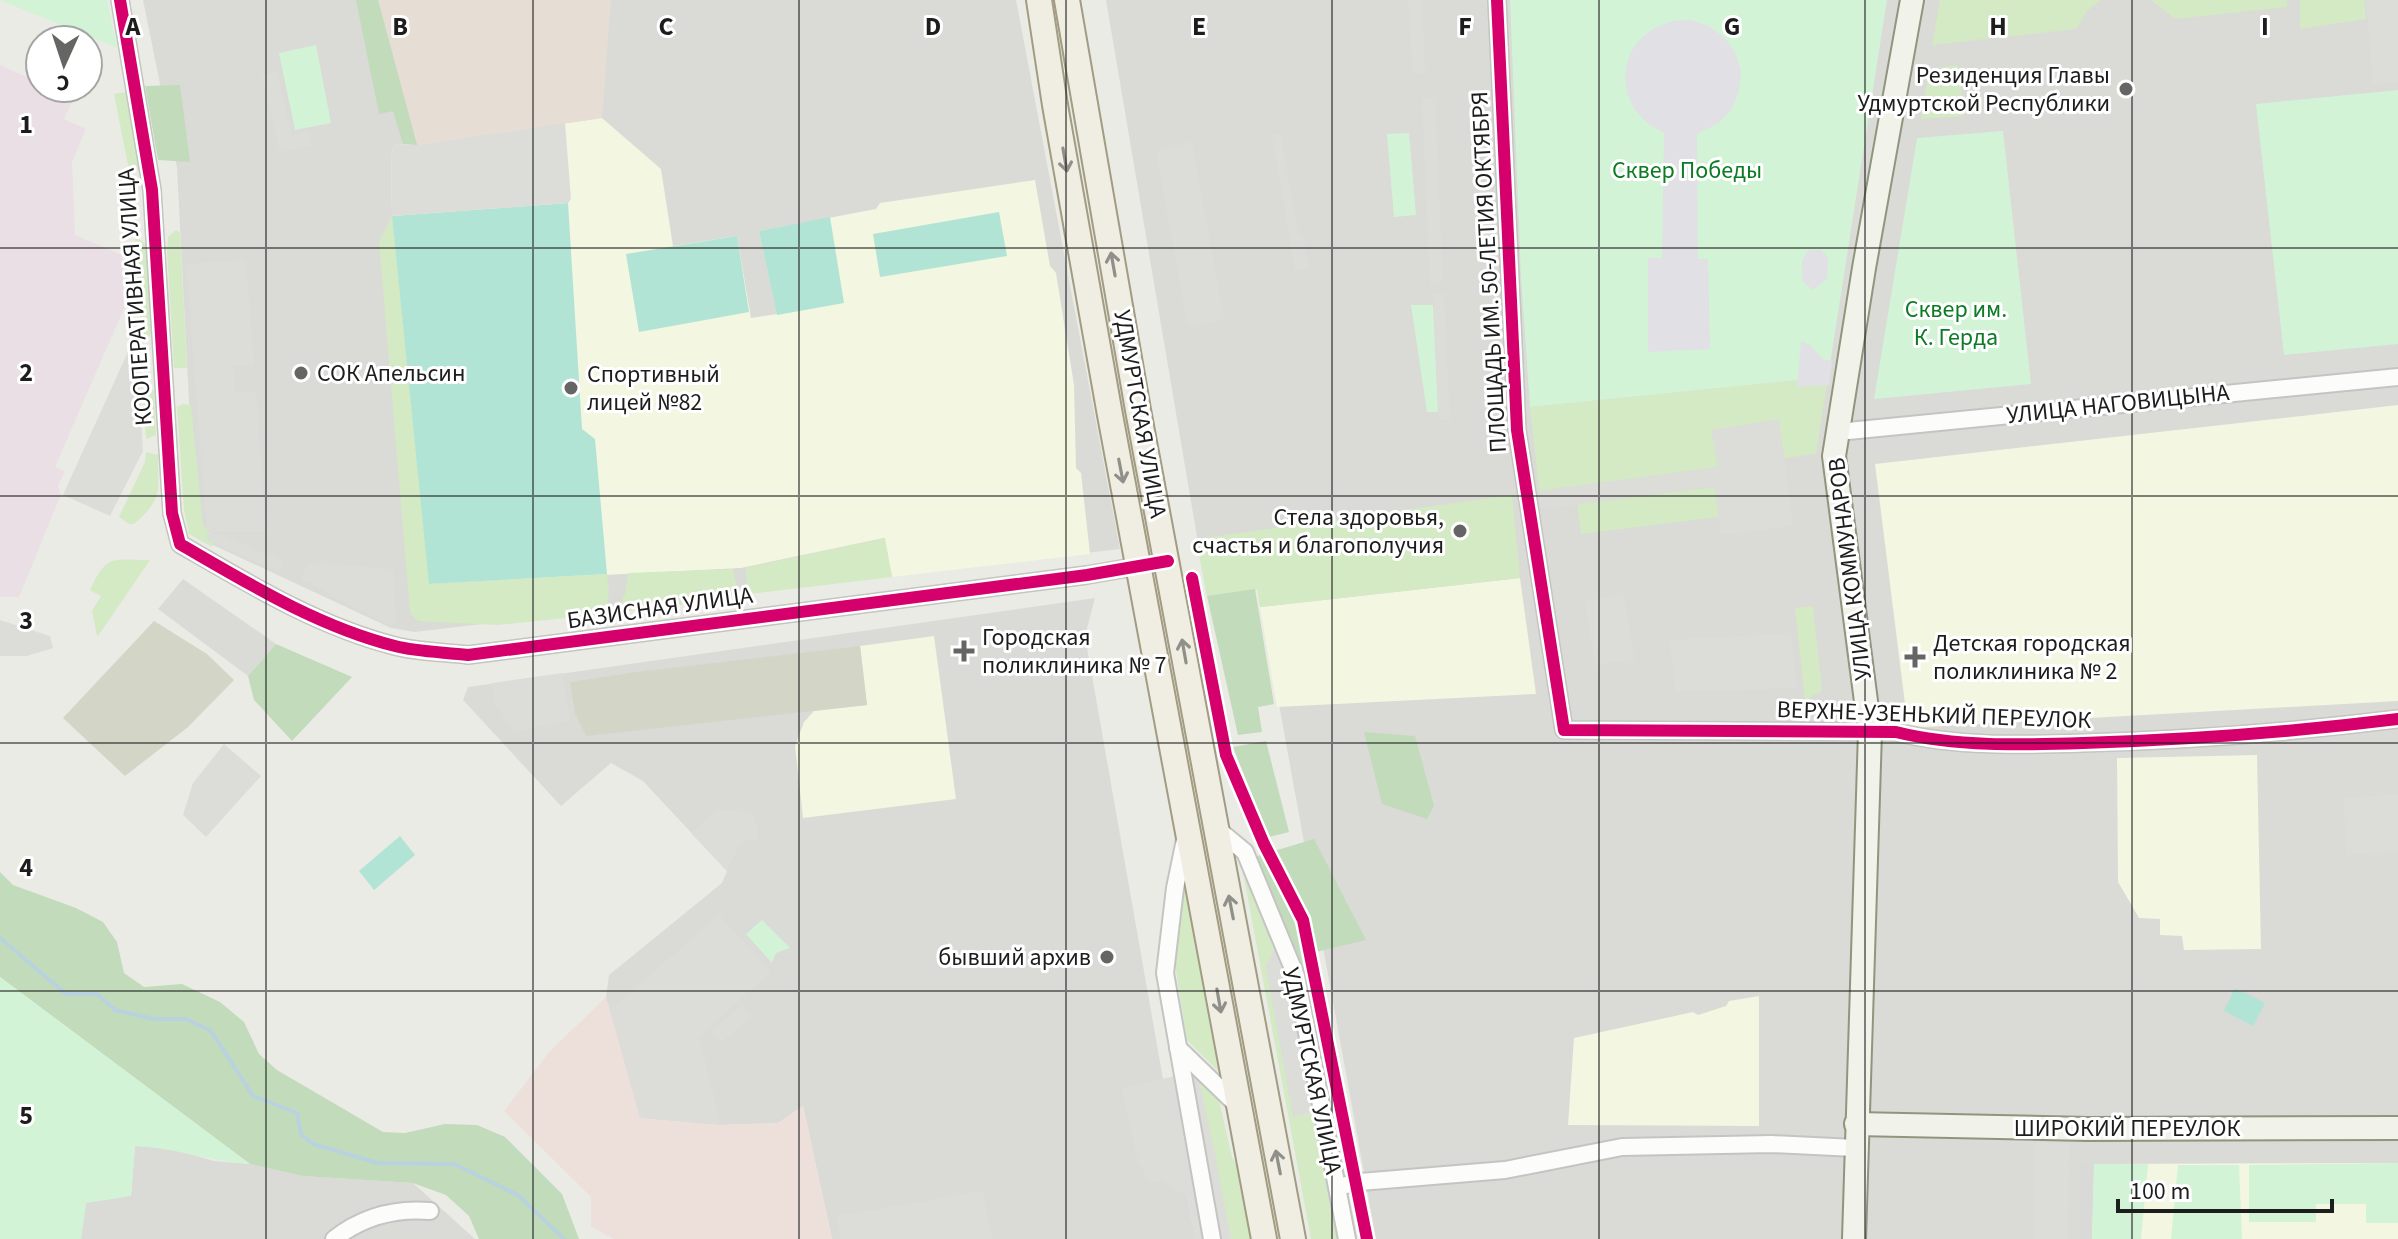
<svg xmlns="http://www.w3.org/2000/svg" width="2398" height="1239" viewBox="0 0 2398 1239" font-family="'Source Sans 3',sans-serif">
	<rect width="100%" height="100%" fill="#ebebe6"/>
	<g fill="#dadad7">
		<path d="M143 0H1016L1120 549 415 632 391 628 196 537 177 168Z"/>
		<path d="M1106 0H2398V1239H1376L1258 589 1207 596Z"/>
		<path d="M183 579 276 644 248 676 158 609Z"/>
		<path d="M1095 598 1085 636 1163 1079 1196 1239H832L803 1106 778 1123 721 1125 640 1118 606 997 609 975 722 883 727 871 643 781 611 763 561 806 463 700 468 687Z"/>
		<path d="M135 1146 166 1147 214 1161 250 1164 303 1176 413 1183 475 1239H81L86 1202 131 1195Z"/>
	</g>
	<path fill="#ede0db" d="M606 997 640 1118 721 1125 778 1123 803 1106 832 1239H614L591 1227V1197L504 1111 549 1052Z"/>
	<path fill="#e9dfe4" d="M0 65 40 83V88H78L64 119 86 129 72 162 75 235 122 255 124 308 55 467 65 471 58 486 61 494 19 597H0Z"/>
	<g fill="#f3f6e0">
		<path d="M602 118 661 169 673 246 737 236 751 318 777 314 759 231 876 209 880 203 1035 180 1050 266 1056 273 1074 385 1076 468 1081 473 1090 554 892 577 884 538 741 568 429 584 392 216 391 153 396 144 417 145Z"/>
		<path d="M2398 405V701L1908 728 1875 464Z"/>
		<path d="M1520 578 1536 694 1277 707 1260 607Z"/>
		<path d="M934 636 956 799 803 818 795 746 804 722 814 711 867 705 860 646Z"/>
		<path d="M2257 755 2261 949 2184 950 2182 936 2160 935V919L2139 918 2118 882 2117 758Z"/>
		<path d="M1759 996V1126L1568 1125 1574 1038 1693 1012 1698 1015 1726 1006 1729 1001Z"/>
		<path d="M2398 1163V1239H2092L2094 1164Z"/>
	</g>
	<path fill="#d9d9d7" d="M2081 1164H2094L2092 1239H2079Z"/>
	<path fill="#e6ddd5" d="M378 0H611L602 118 417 145Z"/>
	<g fill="#d3d5c7">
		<path d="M154 621 207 654 234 680 188 727 125 776 63 718Z"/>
		<path d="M860 646 867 705 586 736 575 713 570 682 637 672Z"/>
	</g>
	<g fill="#d3eac4">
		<path d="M1940 0H2101L2087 11 2076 29 1932 45Z"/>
		<path d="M2151 0H2287V7L2175 19Z"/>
		<path d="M2300 0H2364L2366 19 2300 29Z"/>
		<path d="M1958 65 1964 116 1921 119 1929 69Z"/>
		<path d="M126 92 140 172 128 165 114 94Z"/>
		<path d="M392 216 430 584 607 574 609 591 606 614 497 625 418 621 410 613 379 242Z"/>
		<path d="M176 230 180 233 187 368H174L167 250 168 237Z"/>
		<path d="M135 237 146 244 151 334 146 340H141Z"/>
		<path d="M1828 377 1816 454 1784 458 1778 419 1718 467 1539 491 1530 407Z"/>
		<path d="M154 390 156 435 146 439 143 392Z"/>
		<path d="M183 404 191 405 203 525 215 539 212 547 189 534 184 510 177 407Z"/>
		<path d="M146 452 158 455C158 492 164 498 134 524H129L119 517 145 462Z"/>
		<path d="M1715 487 1719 517 1581 534 1577 503Z"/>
		<path d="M1512 495 1520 578 1260 607 1257 589 1207 596 1196 539Z"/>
		<path d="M885 538 892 577 749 594 745 568Z"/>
		<path d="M150 560 98 636H97L92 611 101 596 90 590C107 553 113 560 150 560Z"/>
		<path d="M733 569 739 598 619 612 626 589 628 573Z"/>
		<path d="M1813 606 1822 691 1805 700 1795 608Z"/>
		<path d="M1241 861 1277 941 1294 1117 1315 1112 1340 1239H1311Z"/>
		<path d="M1184 879 1225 1078 1187 1040 1175 965Z"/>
		<path d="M1197 1071 1218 1096 1232 1157 1242 1175 1254 1239H1231Z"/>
	</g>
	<g fill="#c2dbbb">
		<path d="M356 0H378L417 145 403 144 393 111 379 114Z"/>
		<path d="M180 85 190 162 158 160 145 86Z"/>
		<path d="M1255 589 1274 704 1258 707 1262 732 1238 735 1207 596Z"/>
		<path d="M276 644 352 677 292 741 254 700 248 676Z"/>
		<path d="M1364 732 1415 736 1434 806 1427 819 1382 804Z"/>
		<path d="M1266 741 1289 832 1269 837 1233 747Z"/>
		<path d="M1314 839 1366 940 1316 952 1309 917 1274 851Z"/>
		<path d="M1265 853 1302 922 1328 1051H1323L1255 857Z"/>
		<path d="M0 872 13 885 76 908 103 922 117 942 124 973 144 987 182 984 220 1002 244 1022 259 1054 277 1070 383 1132 405 1133 445 1124 477 1125 505 1137 562 1194 579 1239H479L469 1216 446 1195 413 1183 303 1176 250 1164 0 977Z"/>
	</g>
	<g fill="#d3f3d7">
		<path d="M0 0H107L117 48Z"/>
		<path d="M1510 0H1887L1828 377 1530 407 1521 278Z"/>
		<path d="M316 45 331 123 295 130 279 53Z"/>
		<path d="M2398 90V344L2284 355 2256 104Z"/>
		<path d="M2003 131 2031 384 1874 399 1917 138Z"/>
		<path d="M1409 133 1416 215 1394 217 1387 134Z"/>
		<path d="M1411 305H1433L1438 412H1427Z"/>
		<path d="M762 920 790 948 776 953 772 963 746 934Z"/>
		<path d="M0 977 250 1164C210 1161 175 1148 135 1146L131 1196 86 1203 81 1239H0Z"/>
		<path d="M2398 1163V1223H2366V1204H2316V1222H2249V1165Z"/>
		<path d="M2094 1164H2148L2141 1239H2092Z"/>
		<path d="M2178 1165H2239L2242 1239H2171Z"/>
	</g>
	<g fill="#b1e4d4">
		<path d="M568 203 582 429 595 439 607 574 429 584 392 216Z"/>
		<path d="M999 212 1007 256 880 277 873 234Z"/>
		<path d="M830 217 844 303 777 315 759 231Z"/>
		<path d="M737 236 749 312 639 332 626 254Z"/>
		<path d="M400 836 415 855 374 890 359 871Z"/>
		<path d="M2235 988 2265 1003 2253 1026 2224 1011Z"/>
	</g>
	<g fill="#dcdcd9">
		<path d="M1408 0H1422L1425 73 1413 74Z"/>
		<path d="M2366 0H2398V82L2373 84Z"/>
		<path d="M277 72 292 136 308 133 311 145 280 152 262 75Z"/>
		<path d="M1435 98 1443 281 1430 285 1422 99Z"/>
		<path d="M565 123 571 199 568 203 392 216 391 153 396 144 417 145Z"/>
		<path d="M1272 135H1281L1298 235 1304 238 1309 268 1295 271Z"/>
		<path d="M1192 142 1224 319 1188 327 1156 151Z"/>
		<path d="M246 260 254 365 234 366 235 392 256 391 266 532H207L186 264Z"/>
		<path d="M1433 294H1444L1450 420H1439Z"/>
		<path d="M136 334 143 451 110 516 63 495Z"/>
		<path d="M1779 419 1793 526 1721 535 1715 487 1541 509 1539 491 1718 467 1711 430Z"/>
		<path d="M207 534H220L284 562 279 572 207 540Z"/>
		<path d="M324 563 391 569 394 573 396 622 389 625 301 579 307 565Z"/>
		<path d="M1624 595 1634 660 1595 665 1585 601Z"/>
		<path d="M0 620 50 636 53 648 27 656H0Z"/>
		<path d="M1791 633 1797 688 1676 691 1669 640Z"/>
		<path d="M562 673 570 720 515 732 495 704 492 683Z"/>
		<path d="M224 744 261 776 206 837 183 815 193 783Z"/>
		<path d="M2398 794V851L2347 855 2343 798Z"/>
		<path d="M717 809 752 812 758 828 757 840 742 841 727 871 691 833Z"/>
		<path d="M719 915 771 971 699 1037 721 1125 640 1118 610 1010Z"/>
		<path d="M1277 941 1286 966 1310 1099 1315 1112 1293 1117 1266 967Z"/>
		<path d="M742 1005 751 1017 721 1043 711 1031Z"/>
		<path d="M1197 1071 1216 1159 1231 1239H1196L1187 1196 1162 1181 1149 1182 1138 1162 1122 1088Z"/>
		<path d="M2033 1143H2069L2068 1239H2033Z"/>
		<path d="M983 1191 992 1239H841L836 1216Z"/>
	</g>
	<g fill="#e1e0e5">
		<path d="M1691 20 1709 26 1725 38 1736 54 1741 72 1739 91 1732 109 1719 123 1697 134 1698 259H1708L1710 349 1648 352V258H1662L1664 133 1648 124 1635 110 1627 93 1625 74 1629 55 1640 39 1654 28 1672 21Z"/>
		<path d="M1808 250H1821L1828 258 1827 279 1813 290 1804 283 1802 276V261Z"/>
		<path d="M1801 341 1811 346 1823 359 1832 361 1829 385 1797 387Z"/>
	</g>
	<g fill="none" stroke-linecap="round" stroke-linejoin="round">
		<path stroke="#b9d2df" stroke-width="4" d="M0 938 66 994H97L115 1010 154 1019H186L211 1031 253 1096 297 1113 301 1134 313 1144 378 1163 454 1164 518 1195 564 1239"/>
		<g stroke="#c4c4c2" stroke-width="20">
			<g id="street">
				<path d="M120 0 152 190 172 513 180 544C249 584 317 626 395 646 418 652 444 652 468 655L1087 575 1168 561"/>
				<path d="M1497 0 1517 430 1564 730 1896 732C1956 747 2022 745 2083 743 2188 740 2294 732 2398 719"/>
				<path d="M1838 432 2398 377"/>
				<path d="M1216 828 1245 852 1296 976 1347 1239"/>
				<path d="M1185 840 1175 888 1165 973 1212 1239"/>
				<path d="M1178 1048 1239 1107"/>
				<path d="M1337 1187 1360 1182 1505 1170 1622 1147 1772 1144 1855 1148"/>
				<path d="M334 1239C362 1217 394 1208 430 1211"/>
			</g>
		</g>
		<g stroke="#90957e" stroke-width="26">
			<g id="secondary">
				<path d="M1856 1124 2087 1129 2398 1128"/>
				<path d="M1854 1239 1870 732 1834 456 1864 268 1912 0"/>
			</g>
		</g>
		<g stroke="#a29c82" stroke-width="28">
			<g id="primary">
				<path d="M1039 0 1055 105 1110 415 1264 1239"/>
				<path d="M1067 0 1138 410 1293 1239"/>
			</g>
		</g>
		<use href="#street" stroke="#fcfcfb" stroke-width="16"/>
		<use href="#secondary" stroke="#f1f3ea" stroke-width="22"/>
		<use href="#primary" stroke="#f0ede3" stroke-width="24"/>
		<g stroke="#fff" stroke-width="17">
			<g id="cycleway">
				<path d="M120 0 152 190 172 513 180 544C249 584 317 626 395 646 418 652 444 652 468 655L1087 575 1168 561"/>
				<path d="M1497 0 1517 430 1564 730 1896 732C1956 747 2022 745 2083 743 2188 740 2294 732 2398 719"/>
				<path d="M1192 578 1226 755 1264 844 1303 920 1367 1239"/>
			</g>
		</g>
		<use href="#cycleway" stroke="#d6006c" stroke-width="12"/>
	</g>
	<defs><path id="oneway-shaft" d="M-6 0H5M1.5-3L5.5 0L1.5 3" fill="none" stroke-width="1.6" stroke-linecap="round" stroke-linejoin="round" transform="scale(2)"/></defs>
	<g stroke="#918f8a">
		<use href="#oneway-shaft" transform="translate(1065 160) rotate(80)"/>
		<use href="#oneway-shaft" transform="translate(1113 264) rotate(-100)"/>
		<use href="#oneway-shaft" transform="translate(1121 471) rotate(79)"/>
		<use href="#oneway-shaft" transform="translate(1184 651) rotate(-100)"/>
		<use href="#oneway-shaft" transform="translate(1231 907) rotate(-101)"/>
		<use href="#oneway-shaft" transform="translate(1219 1001) rotate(80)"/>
		<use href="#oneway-shaft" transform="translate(1278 1162) rotate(-101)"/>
	</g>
	<path fill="none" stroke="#1d1d1d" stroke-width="2" stroke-opacity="0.55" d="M266 0V1239M533 0V1239M799 0V1239M1066 0V1239M1332 0V1239M1599 0V1239M1865 0V1239M2132 0V1239M0 248H2398M0 496H2398M0 743H2398M0 991H2398"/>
	<g fill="#656563" stroke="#fff" stroke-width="3">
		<circle cx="2126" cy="89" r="8"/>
		<circle cx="301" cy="373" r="8"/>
		<circle cx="571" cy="388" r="8"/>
		<circle cx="1460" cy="531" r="8"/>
		<path d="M960 639h8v8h8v8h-8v8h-8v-8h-8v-8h8z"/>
		<path d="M1911 645h8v8h8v8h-8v8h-8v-8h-8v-8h8z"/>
		<circle cx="1107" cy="957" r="8"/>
	</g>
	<g text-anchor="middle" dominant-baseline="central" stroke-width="6" stroke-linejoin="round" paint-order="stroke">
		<g font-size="24" fill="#1d1d1d" stroke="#fff" text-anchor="start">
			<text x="2110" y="75" text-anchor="end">Резиденция Главы<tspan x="2110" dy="28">Удмуртской Республики</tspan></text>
			<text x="317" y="373">СОК Апельсин</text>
			<text x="587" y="374">Спортивный<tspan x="587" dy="28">лицей №82</tspan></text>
			<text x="1444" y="517" text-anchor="end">Стела здоровья,<tspan x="1444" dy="28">счастья и благополучия</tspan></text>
			<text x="982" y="637">Городская<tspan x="982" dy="28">поликлиника № 7</tspan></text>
			<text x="1933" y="643">Детская городская<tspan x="1933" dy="28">поликлиника № 2</tspan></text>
			<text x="1091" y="957" text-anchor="end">бывший архив</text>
		</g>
		<g font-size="24" fill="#0c7b23" stroke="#fff">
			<text x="1687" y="170">Сквер Победы</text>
			<text x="1956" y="309">Сквер им.<tspan x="1956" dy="28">К. Герда</tspan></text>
		</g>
		<g font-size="24" fill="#1d1d1d" stroke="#fff">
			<text transform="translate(1489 272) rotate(-93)">ПЛОЩАДЬ ИМ. 50-ЛЕТИЯ ОКТЯБРЯ</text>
			<text transform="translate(135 297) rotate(-94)">КООПЕРАТИВНАЯ УЛИЦА</text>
			<text transform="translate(2118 404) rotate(-6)">УЛИЦА НАГОВИЦЫНА</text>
			<text transform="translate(1140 414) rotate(80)">УДМУРТСКАЯ УЛИЦА</text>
			<text transform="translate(1850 569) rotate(-97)">УЛИЦА КОММУНАРОВ</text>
			<text transform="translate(660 608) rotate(-8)">БАЗИСНАЯ УЛИЦА</text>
			<text transform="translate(1934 715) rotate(2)">ВЕРХНЕ-УЗЕНЬКИЙ ПЕРЕУЛОК</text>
			<text transform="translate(1312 1071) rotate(78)">УДМУРТСКАЯ УЛИЦА</text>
			<text x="2127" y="1128">ШИРОКИЙ ПЕРЕУЛОК</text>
		</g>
	</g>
	<g font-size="26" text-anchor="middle" font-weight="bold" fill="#1d1d1d" stroke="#fff" stroke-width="6" stroke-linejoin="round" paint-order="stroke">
		<text x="133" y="35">A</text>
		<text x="400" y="35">B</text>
		<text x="666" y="35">C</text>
		<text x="933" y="35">D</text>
		<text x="1199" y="35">E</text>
		<text x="1465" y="35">F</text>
		<text x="1732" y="35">G</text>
		<text x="1998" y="35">H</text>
		<text x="2265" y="35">I</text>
		<text x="26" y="133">1</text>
		<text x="26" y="381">2</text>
		<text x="26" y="629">3</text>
		<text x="26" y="876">4</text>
		<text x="26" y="1124">5</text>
	</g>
	<g transform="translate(64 64) rotate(183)"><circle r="38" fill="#ffffff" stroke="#a5a5a5" stroke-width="2"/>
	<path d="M0-6L14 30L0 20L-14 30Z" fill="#656563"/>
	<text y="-12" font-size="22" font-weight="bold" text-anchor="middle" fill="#1d1d1d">С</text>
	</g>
	<path d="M2118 1199v12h214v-12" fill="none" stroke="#1d1d1d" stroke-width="4"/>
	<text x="2130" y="1199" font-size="24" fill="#1d1d1d" stroke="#ffffff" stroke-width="6" paint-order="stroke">100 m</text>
</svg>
